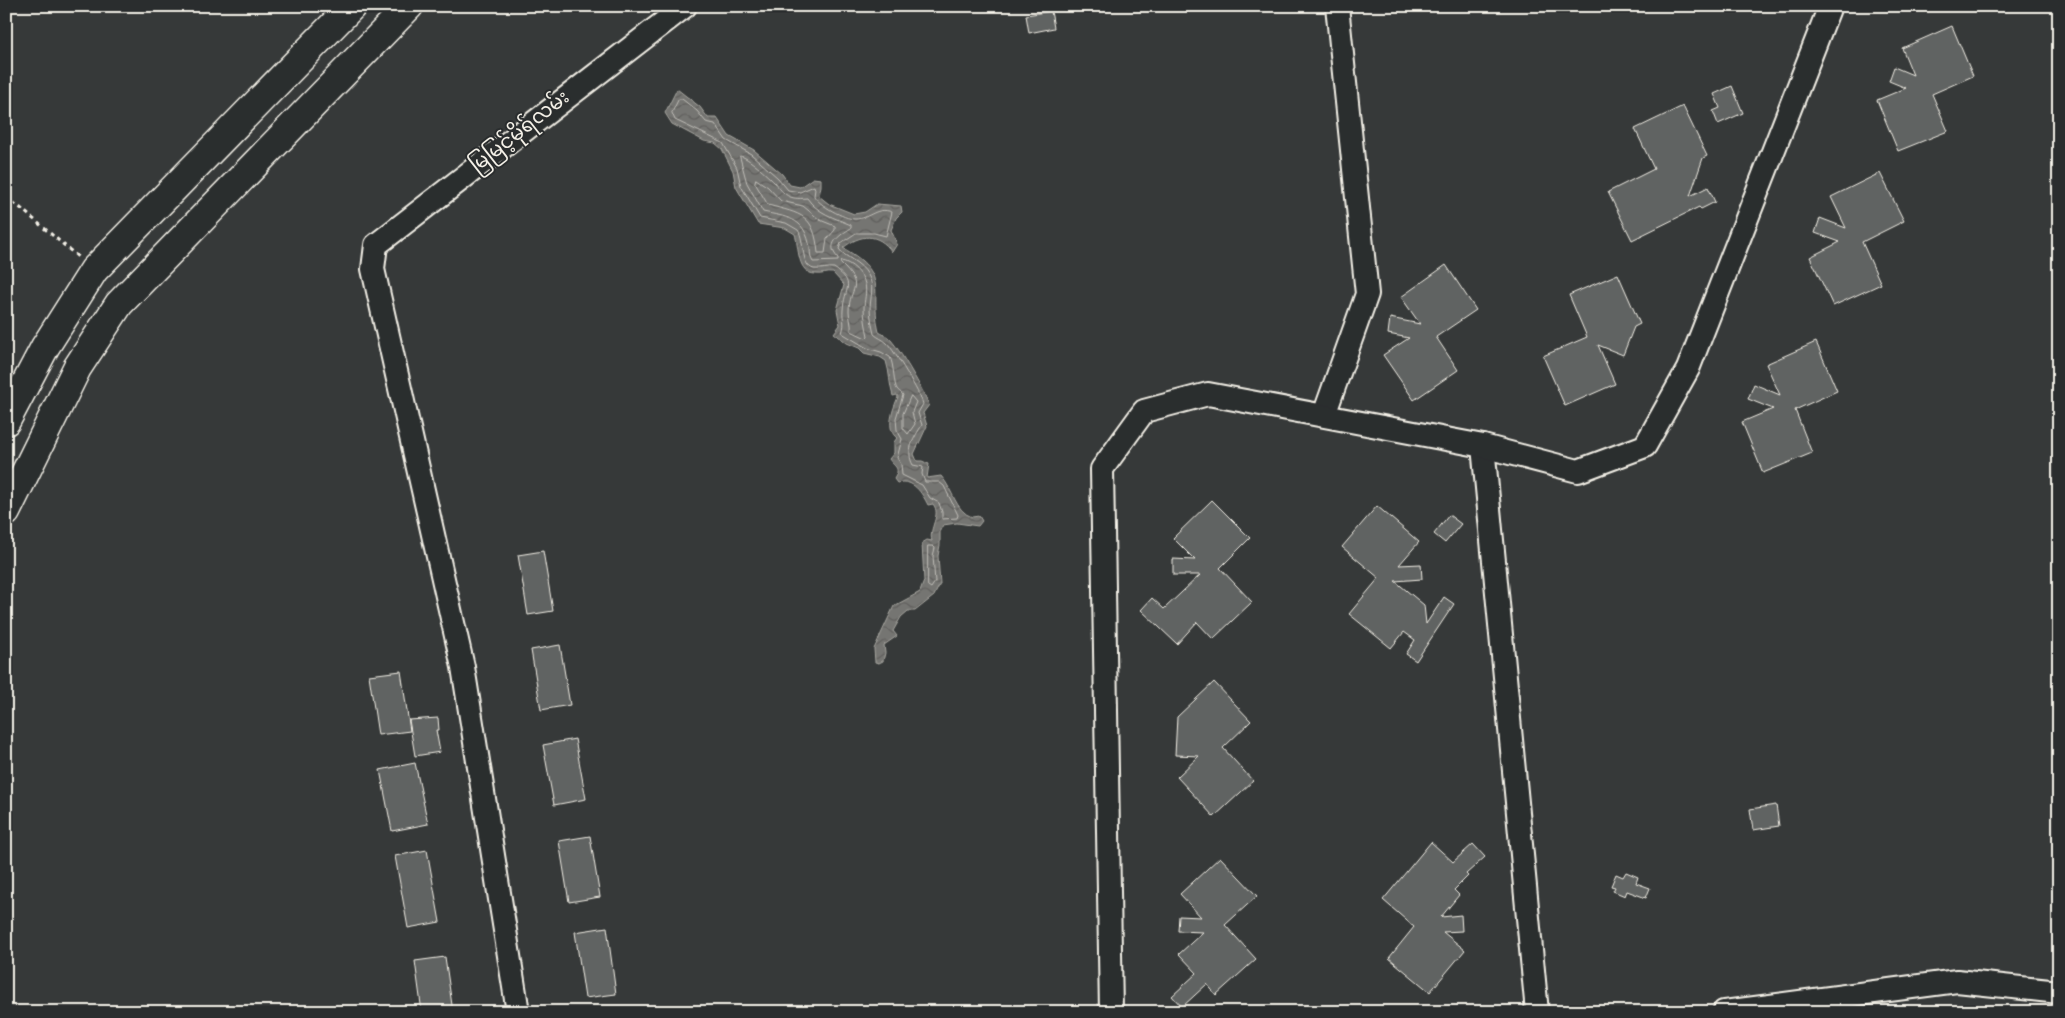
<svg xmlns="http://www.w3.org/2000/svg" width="2065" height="1018" viewBox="0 0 2065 1018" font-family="Dekko,'Noto Sans Myanmar',sans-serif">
	<defs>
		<pattern id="water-waves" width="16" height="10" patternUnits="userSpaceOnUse" patternTransform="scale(1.25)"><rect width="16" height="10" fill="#757572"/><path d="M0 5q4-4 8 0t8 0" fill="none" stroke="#5f5e5c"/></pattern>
	</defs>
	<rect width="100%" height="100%" fill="#363939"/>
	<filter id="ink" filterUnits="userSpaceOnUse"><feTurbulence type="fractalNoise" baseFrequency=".02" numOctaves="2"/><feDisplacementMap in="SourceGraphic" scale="10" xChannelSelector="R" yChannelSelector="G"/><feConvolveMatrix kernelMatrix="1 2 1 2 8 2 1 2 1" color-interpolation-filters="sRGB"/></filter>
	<g filter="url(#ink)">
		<path fill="url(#water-waves)" stroke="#a8a7a1" d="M677 89 700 107 708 118H717L729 136 754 150 782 174 790 185 800 187 813 178 821 179V186L819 196 829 204 854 214 865 212 877 204 901 206 902 212 896 218 891 230 897 244 892 252C878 232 860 234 843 248 891 275 869 289 879 332 882 334 886 335 889 338 898 346 925 393 929 405L923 413 927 426 914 454 917 461H922L929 464 927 478 941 476C953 489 955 511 972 517L979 516 982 521 978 526 957 523 943 525 940 530V545L938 556 940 584 934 596 915 611H908L901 617 893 631 897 636 884 645 885 653 883 661 879 663 875 662 874 649 894 606 920 592 924 581 922 543 927 540 932 541C928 528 942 515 933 504L928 505C922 493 913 478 897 483L894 479C901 467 895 468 889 459L894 453V442L897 438C885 429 893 409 898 397L897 395 893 396C889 384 890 373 886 361L880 357 864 353 859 348 847 343 834 333 840 325 837 310 844 285 833 273C827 272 822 275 816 274 797 274 799 248 795 234L785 228 758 224 736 187 733 171 722 149 715 143 704 141 672 124 665 113Z"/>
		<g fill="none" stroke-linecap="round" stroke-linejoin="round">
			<g stroke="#c1bfb9" stroke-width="1">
				<path d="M679 99H682L697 111 706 122 715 124 726 140 751 154 778 178 788 190 800 192 814 186 815 189 814 196C819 205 844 219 855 219 870 219 876 206 892 212L886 236 874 233H856L841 243 839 249C845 258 860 261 868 275 875 286 870 298 870 310 871 318 872 326 874 334 878 338 883 339 887 343 894 350 921 395 923 404L918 413 922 425C914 438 905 451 913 465L923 467 922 474 925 482H939L944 486 958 515 957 518 942 519V512L939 503 930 498 922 485 902 475 901 464 897 458 902 439 897 430 896 418 903 395C901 392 898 391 897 389 894 386 894 365 890 357L881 352 867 348 842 333C846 321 842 320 843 310 844 288 857 284 834 268 828 267 821 270 814 269 800 266 805 240 798 230L786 223 760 218 741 186 737 168 723 143 675 120 672 113Z"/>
				<path d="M740 156C747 156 768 176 774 182 785 195 788 200 807 198 817 213 835 218 851 225V228C839 236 825 244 838 258V261L813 262C809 256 811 249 809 243 803 217 786 217 763 212L747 183Z"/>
				<path d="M756 179 768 187 781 201 803 206 820 220 835 226V230L827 239 825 253H818C814 214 802 214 768 205L755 183Z"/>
				<path d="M841 261C851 262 863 274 865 284 867 292 864 301 864 308 864 317 866 327 868 336L866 338 851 331C852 324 849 318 849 311 849 286 866 288 841 264Z"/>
				<path d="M911 396 916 402 912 412 915 424 908 434 903 428V414Z"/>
				<path d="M928 546H933L935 548 933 556 935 582 931 588 928 586Z"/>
			</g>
		</g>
		<g fill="#616362" stroke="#f4f1e8">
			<path d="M1051 11 1054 28 1029 33 1026 15Z"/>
			<path d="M1952 26 1973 76 1932 94 1948 131 1898 151 1877 100 1906 88 1889 81 1894 67 1913 75 1902 48Z"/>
			<path d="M1732 86 1743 113 1718 124 1713 111 1720 108 1714 94Z"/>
			<path d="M1683 106 1707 156 1703 158 1690 196 1708 187 1715 202 1701 209 1699 207 1632 240 1608 192 1654 169 1635 129Z"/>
			<path d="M1880 173 1904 221 1862 242 1881 284 1833 306 1810 257 1840 242 1815 233 1820 218 1846 228 1831 197Z"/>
			<path d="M1446 265 1476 310 1436 337 1458 370 1414 400 1383 355 1409 338 1388 334 1390 318 1420 324 1401 297Z"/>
			<path d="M1618 274 1640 324 1634 327 1623 355 1598 345 1615 384 1565 406 1543 356 1587 337 1569 295Z"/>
			<path d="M1816 342 1837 391 1795 410 1812 453 1763 473 1742 422 1773 409 1748 399 1754 384 1780 395 1766 364Z"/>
			<path d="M1212 500 1250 538 1220 568 1252 602 1213 639 1197 622 1177 644 1141 610 1152 598 1164 609 1200 575H1173V559L1195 560 1173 538Z"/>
			<path d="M1377 506 1419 542 1399 565 1421 564 1422 579 1395 581 1424 605 1426 624 1444 597 1454 604 1416 661 1406 654 1415 640 1404 632 1391 648 1349 614 1379 578 1342 547Z"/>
			<path d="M1449 515 1461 524 1445 543 1434 534Z"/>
			<path d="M543 551 553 611 528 615 518 555Z"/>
			<path d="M560 645 570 705 541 710 531 650Z"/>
			<path d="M401 671 410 731 378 735 369 675Z"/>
			<path d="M1214 682 1251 721 1223 748 1253 781 1214 817 1177 777 1199 756 1175 755 1177 717Z"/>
			<path d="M438 718 439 730H436L440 752 415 756 409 720Z"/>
			<path d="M575 739 586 799 554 805 543 745Z"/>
			<path d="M415 763 428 824 392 831 380 770Z"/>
			<path d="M1776 805 1779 826 1753 830 1750 809Z"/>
			<path d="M590 836 600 897 569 902 559 841Z"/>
			<path d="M1431 842 1453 862 1473 844 1485 857 1466 874 1468 876 1454 890 1459 895 1441 917 1461 915 1462 931 1443 932 1465 950 1430 992 1389 958 1414 927 1383 900Z"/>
			<path d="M427 850 440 922 408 928 395 856Z"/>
			<path d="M1220 857 1257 896 1225 925 1256 959 1216 995 1207 984 1182 1007 1172 996 1197 973 1179 954 1203 932 1178 931 1179 916 1201 917 1180 894Z"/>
			<path d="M1626 872 1638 877 1636 883 1650 888 1646 898 1627 891 1625 896 1613 891 1615 887 1611 886 1616 874 1623 877Z"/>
			<path d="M607 927 616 994 585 998 575 932Z"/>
			<path d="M445 957 453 1012H422L415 961Z"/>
		</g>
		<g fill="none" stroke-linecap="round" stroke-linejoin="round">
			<g stroke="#f4f1e8" stroke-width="26">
				<g id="minor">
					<path d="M1324 415 1367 294 1337 6"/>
					<path d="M1483 446 1537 1012"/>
					<path d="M518 1012 463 667 373 269 376 245 685 6"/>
					<path d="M1111 1012 1102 469 1144 411 1208 394 1483 446 1578 471 1645 446 1688 369 1830 6"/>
					<path d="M1724 1012 1957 981 2059 992"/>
				</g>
			</g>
			<g stroke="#f4f1e8" stroke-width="31">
				<g id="major">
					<path d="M6 421 45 347 94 270 352 6"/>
					<path d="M6 512 77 368 119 304 409 6"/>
				</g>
			</g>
			<path stroke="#f4f1e8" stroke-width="3" stroke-dasharray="4 4" stroke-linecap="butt" d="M6 199 17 205 78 257"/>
			<use href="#minor" stroke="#2a2d2e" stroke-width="22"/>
			<use href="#major" stroke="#2a2d2e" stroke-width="28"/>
		</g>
	</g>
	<g text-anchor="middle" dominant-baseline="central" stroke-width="4" stroke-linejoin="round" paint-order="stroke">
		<g font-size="20" fill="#f4f1e8" stroke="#2a2d2e">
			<text transform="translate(521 133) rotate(-38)">မြမြင့်မိုရ်လမ်း</text>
		</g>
	</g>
	<rect width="2065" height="1018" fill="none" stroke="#2a2d2e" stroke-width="25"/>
	<rect x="12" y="12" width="2040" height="993" fill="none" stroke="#f4f1e8" stroke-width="2" filter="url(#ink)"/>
</svg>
